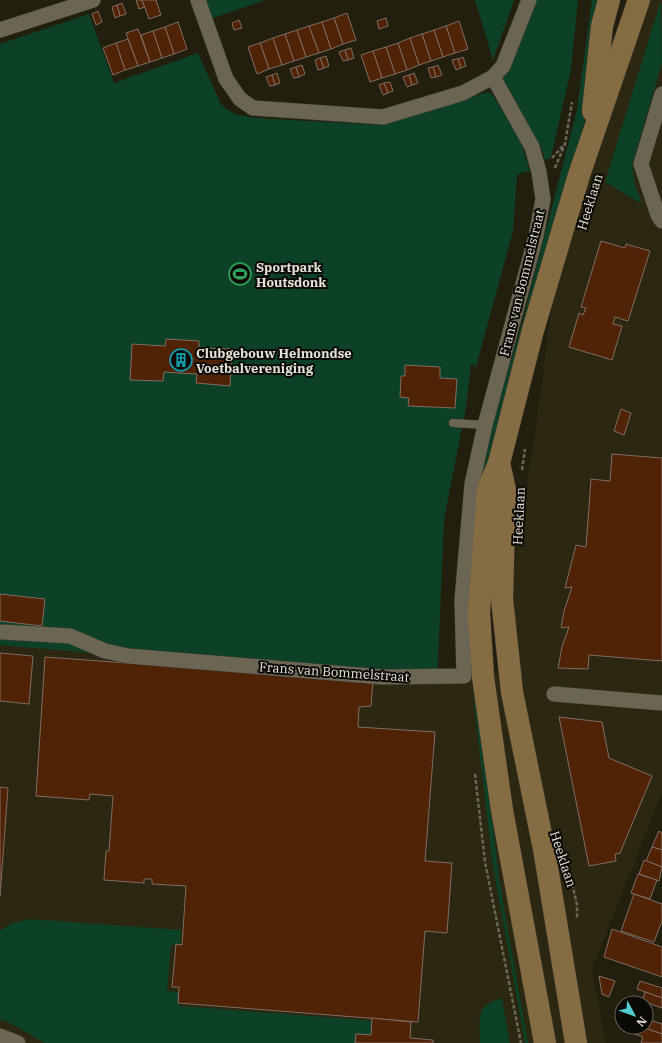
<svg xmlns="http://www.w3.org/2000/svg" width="662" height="1043" viewBox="0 0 662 1043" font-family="'IBM Plex Serif',serif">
	<rect width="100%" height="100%" fill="#231f0f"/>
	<path fill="#2c2710" d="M626 0H662V792L592 970 606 1043H0V636L498 673 537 419 567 196Z"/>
	<g fill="#0d4127">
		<path d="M203 0H266L210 19Z"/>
		<path d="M475 0H514L493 60Z"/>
		<path d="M533 0H578L571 69 551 157 545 161 542 149 502 77Z"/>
		<path d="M592 0H601L585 120 521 344 478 690 499 879 528 1043H525L493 867 474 703 469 591 481 474 497 408 522 323 577 110Z"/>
		<path d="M661 0 662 63 632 165 635 185 642 204 605 182Z"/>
		<path d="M89 14 114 83 198 53 221 105 234 114 255 118 379 125 488 92 492 94 520 139 530 171 517 174 513 231 476 367 471 363 466 407 444 519 437 683 0 645V44Z"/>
		<path d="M29 919 181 930 180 945H171L167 991 179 992V1006L377 1021 376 1043H45L6 1021 0 1020V931L10 924Z"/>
		<path d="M502 998 510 1043H480C480 1019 474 1006 502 998Z"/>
	</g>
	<g fill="#502307" stroke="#7f6d63">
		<path d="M136 0H142L145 7 139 9Z"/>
		<path d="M142 0H156L161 15 149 19Z"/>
		<path d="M122 3 126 14 120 16 117 5Z"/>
		<path d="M117 5 120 16 115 18 112 7Z"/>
		<path d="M98 11 102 22 96 25 92 14Z"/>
		<path d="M347 13 356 40 343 44 334 18Z"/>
		<path d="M334 18 343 44 331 49 322 22Z"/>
		<path d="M386 18 388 26 379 29 377 21Z"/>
		<path d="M239 20 242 28 234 30 232 23Z"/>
		<path d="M459 21 468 49 455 53 446 26Z"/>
		<path d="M178 22 187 49 174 54 165 27Z"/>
		<path d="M322 22 331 49 319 53 309 26Z"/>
		<path d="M309 26 319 53 306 57 297 30Z"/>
		<path d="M446 26 455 53 443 57 434 30Z"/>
		<path d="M165 27 174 54 162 58 153 31Z"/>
		<path d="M138 29 150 62 138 66 126 33Z"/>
		<path d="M297 30 306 57 294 61 285 34Z"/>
		<path d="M434 30 443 57 431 61 422 34Z"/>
		<path d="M153 31 162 58 150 62 141 35Z"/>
		<path d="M285 34 294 61 282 65 273 38Z"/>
		<path d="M422 34 431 61 419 65 410 38Z"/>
		<path d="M273 38 282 65 269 69 260 43Z"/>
		<path d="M410 38 419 65 407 70 398 43Z"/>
		<path d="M128 39 138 66 125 70 116 43Z"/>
		<path d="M116 43 125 70 113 75 103 48Z"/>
		<path d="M260 43 269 69 257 74 248 47Z"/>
		<path d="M398 43 407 70 395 74 386 47Z"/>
		<path d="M386 47 395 74 382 78 373 51Z"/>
		<path d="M351 48 354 58 348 60 345 50Z"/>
		<path d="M345 50 348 60 343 61 339 52Z"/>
		<path d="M373 51 382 78 370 82 361 55Z"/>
		<path d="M326 56 329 66 324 68 320 58Z"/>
		<path d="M463 57 466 66 461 68 458 59Z"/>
		<path d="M320 58 324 68 318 70 315 60Z"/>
		<path d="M458 59 461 68 456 70 452 60Z"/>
		<path d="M302 65 305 74 299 77 296 67Z"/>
		<path d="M438 65 442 75 436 77 433 67Z"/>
		<path d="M296 67 299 77 294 78 290 69Z"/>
		<path d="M433 67 436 77 431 78 428 68Z"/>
		<path d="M277 73 280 83 275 85 272 75Z"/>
		<path d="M414 73 418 83 412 85 409 75Z"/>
		<path d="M272 75 275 85 270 86 266 77Z"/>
		<path d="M409 75 412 85 407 87 403 77Z"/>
		<path d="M390 82 393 91 388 93 384 83Z"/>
		<path d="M384 83 388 93 383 95 379 85Z"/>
		<path d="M601 241 625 248 626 244 650 251 628 321 615 317 613 324 622 326 612 360 569 347 579 313 583 315 586 308 581 307Z"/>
		<path d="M166 339 199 341V348L232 349 230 386 196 383 197 374 164 372 163 381 130 380 132 344 165 346Z"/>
		<path d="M405 365 440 367V378L457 379 455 408 408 406 409 398 400 397 401 376H405Z"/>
		<path d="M621 409 631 413 624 435 614 431Z"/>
		<path d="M612 454 662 458V661L589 655 588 669 558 668 562 647 569 627 561 628 564 611 572 587 565 588 576 545 586 547 591 479 610 481Z"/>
		<path d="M0 594 45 599 42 626 0 621Z"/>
		<path d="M0 653 33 656 29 704 0 701Z"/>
		<path d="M45 657 373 681 371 706 359 707 358 727 435 732 425 861 452 863 447 933 425 931 418 1022 178 1003 179 987H172L176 944 182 945 186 886 152 884V879H144V883L104 880 106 851H109L113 796 90 794 89 800 36 796Z"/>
		<path d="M559 717 602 722 609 758 652 776 620 853 615 854 616 861 589 866Z"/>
		<path d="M0 787 8 788 0 896Z"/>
		<path d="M659 831 662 833V850L652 847Z"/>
		<path d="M652 847 662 850V867L646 861Z"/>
		<path d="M644 860 662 867 659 881 639 874Z"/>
		<path d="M638 874 657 880 650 899 631 893Z"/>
		<path d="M634 894 662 904V921L654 942 621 931Z"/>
		<path d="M612 929 662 947V977L604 957Z"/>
		<path d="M599 976 615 981 609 997 602 994Z"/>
		<path d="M640 981 662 988V998L637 989Z"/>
		<path d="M645 992 662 998V1008L642 1001Z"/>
		<path d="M372 1018 411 1022 410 1038 433 1040V1043H355L356 1034 371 1035Z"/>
		<path d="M646 1019 662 1024V1034L642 1027H646Z"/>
		<path d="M632 1027H642L662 1034V1043H641L643 1037 630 1032Z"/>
	</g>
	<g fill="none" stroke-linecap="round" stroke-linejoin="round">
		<g stroke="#3c3930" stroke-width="9">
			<path id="service" d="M453 423 485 425"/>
		</g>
		<g stroke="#3c3930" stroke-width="16">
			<g id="minor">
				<path d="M198 0 226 79 240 99 253 108 383 117 463 93 493 77 503 66 529 0"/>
				<path d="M0 30 93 0"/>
				<path d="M662 94 641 164 658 215 662 221"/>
				<path d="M3 632 70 636 105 651 128 656 383 677 464 676 462 600 472 484 485 425 536 236 543 199 539 172 532 147 493 77"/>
				<path d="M554 694 662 703"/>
				<path d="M0 1036 18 1043"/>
			</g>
		</g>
		<g stroke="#3c3930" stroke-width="23">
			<g id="secondary">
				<path d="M593 111 602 26 609 0"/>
				<path d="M499 463 505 490 502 599 512 692 544 849 576 1043"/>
				<path d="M545 1043 502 810 483 677 479 613 488 489 499 463 533 330 579 175 639 0"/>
			</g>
		</g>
		<g stroke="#6a6759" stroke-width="2.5" stroke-dasharray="4 2" stroke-linecap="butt">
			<path d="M552 158 563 146"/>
			<path d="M555 168 565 144 572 102"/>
			<path d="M522 470 525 449"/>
			<path d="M475 774 485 862 521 1043"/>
			<path d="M571 878 577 905V918"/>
		</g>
		<use href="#service" stroke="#6a6653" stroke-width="8"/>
		<use href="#minor" stroke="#6a6653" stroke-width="15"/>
		<use href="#secondary" stroke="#866c42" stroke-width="22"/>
	</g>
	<defs>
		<g id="stadium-ring" transform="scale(1.15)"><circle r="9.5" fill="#0b0904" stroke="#2e9e5b" stroke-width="1.5"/><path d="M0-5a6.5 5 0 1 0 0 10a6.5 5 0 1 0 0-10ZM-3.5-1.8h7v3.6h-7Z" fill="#2e9e5b"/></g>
		<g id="building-ring" transform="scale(1.15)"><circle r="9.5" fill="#0b0904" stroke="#0f9aa8" stroke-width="1.5"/><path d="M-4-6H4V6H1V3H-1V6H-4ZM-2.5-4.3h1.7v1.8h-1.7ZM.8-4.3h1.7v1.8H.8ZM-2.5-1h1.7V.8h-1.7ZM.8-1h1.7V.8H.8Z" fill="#0f9aa8"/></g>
	</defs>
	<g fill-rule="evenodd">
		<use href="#stadium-ring" x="240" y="274"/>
		<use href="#building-ring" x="181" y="360"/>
	</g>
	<g text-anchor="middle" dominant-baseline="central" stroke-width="4" stroke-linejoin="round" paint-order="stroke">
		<g font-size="13" fill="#e5e3d9" stroke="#0b0904">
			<text transform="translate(590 202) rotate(-73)">Heeklaan</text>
			<text transform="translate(522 283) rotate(-76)">Frans van Bommelstraat</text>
			<text transform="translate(519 516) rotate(-87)">Heeklaan</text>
			<text transform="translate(334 672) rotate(4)">Frans van Bommelstraat</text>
			<text transform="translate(563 859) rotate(72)">Heeklaan</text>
		</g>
		<g font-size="13" font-weight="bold" fill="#e5e3d9" stroke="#0b0904" text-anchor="start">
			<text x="256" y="267">Sportpark<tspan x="256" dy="15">Houtsdonk</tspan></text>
			<text x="196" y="353">Clubgebouw Helmondse<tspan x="196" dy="15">Voetbalvereniging</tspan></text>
		</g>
	</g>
	<g transform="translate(634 1015) rotate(131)"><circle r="19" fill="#0b0904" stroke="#626059"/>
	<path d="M0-3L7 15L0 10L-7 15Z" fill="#52ccd0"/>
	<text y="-6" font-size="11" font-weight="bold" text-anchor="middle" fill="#e5e3d9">N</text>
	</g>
</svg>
